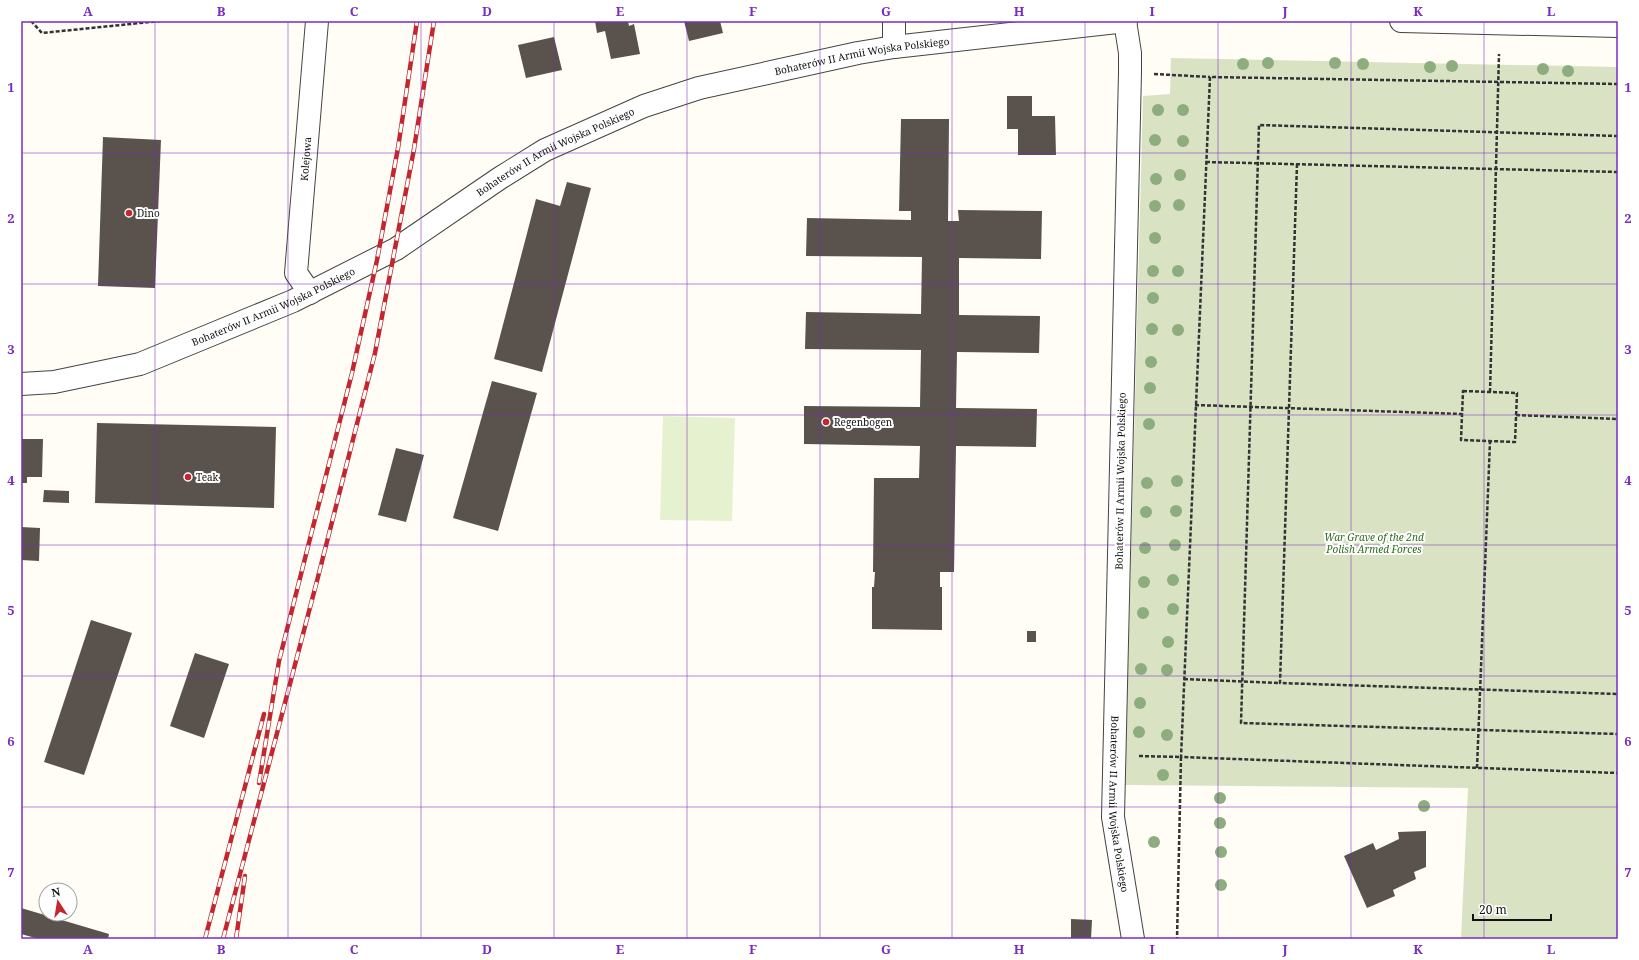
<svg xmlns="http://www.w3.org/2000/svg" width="1639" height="960" viewBox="0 0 1639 960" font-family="'Noto Serif',serif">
	<rect width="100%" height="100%" fill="#fffdf5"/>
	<path fill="#d9e3c4" d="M1171 58 1618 67V939H1461L1468 788 1125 785 1143 96 1170 94Z"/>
	<path fill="#e6f2cf" d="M663 416 735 418 732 521 660 520Z"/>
	<g fill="#5a524d">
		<path d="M595 21H628L629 26 634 24 640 54 611 59 605 31 597 33Z"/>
		<path d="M684 21H720L723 33 689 41Z"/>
		<path d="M554 37 562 70 526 78 518 45Z"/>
		<path d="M1007 96H1032V116H1055L1056 155H1018V129H1007Z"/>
		<path d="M901 119H949L948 221H959L958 210 1042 211 1041 259 959 258V315L1040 316 1039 353 957 352 956 408 1037 409 1036 447 956 446 954 572H940V587H942V630L872 629V587H874L875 572H873L874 478H919L920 446 804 444V406L920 407 921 350 805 349 806 312 921 314 922 257 806 256 807 218 911 220V211H899Z"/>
		<path d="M103 137 161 140 155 288 98 286Z"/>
		<path d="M567 182 591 188 542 372 494 359 536 199 560 206Z"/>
		<path d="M492 381 537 393 498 531 453 518Z"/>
		<path d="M97 423 276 427 274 508 95 503Z"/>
		<path d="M21 439H43L42 477H27V483H21Z"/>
		<path d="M396 448 424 455 406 522 378 515Z"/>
		<path d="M44 490 69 491V503L43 502Z"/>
		<path d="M21 527 40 528 39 561 21 560Z"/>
		<path d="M91 620 132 633 84 775 44 762Z"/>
		<rect x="1027" y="631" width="9" height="11"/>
		<path d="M195 653 229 664 204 738 170 726Z"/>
		<path d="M1426 831V867L1414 872 1416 879 1393 890 1395 896 1367 908 1344 856 1373 843 1376 850 1399 839 1398 832Z"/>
		<path d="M21 908 109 934 108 939H39L21 934Z"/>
		<path d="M1071 919 1092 920 1091 939H1071Z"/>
	</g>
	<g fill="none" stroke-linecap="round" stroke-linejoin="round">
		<g stroke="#444" stroke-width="24">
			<g id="minor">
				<path d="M894 21V47"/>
				<path id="s1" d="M1125 21 1130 53V72L1113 817 1133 939"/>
				<path d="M1401 21 1618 26"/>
				<path id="s2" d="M310 293 296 273 317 21"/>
				<path id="s3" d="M21 384 54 382 140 364 293 301 396 249 500 178 545 150 644 106 699 88 858 53 894 47 1126 21"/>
			</g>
		</g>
		<g stroke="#333" stroke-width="2.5" stroke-dasharray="4 2" stroke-linecap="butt">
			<path d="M31 21 42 33 160 21"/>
			<path d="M1154 74 1210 77"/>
			<path d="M1618 84 1210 77 1181 757 1618 773"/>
			<path d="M1618 136 1259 125 1241 723 1618 734"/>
			<path d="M1206 162 1618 172"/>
			<path d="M1297 164 1280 683 1618 694"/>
			<path d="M1463 391 1517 393 1515 442 1461 440Z"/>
			<path d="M1490 392 1499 54"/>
			<path d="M1195 405 1462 414"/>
			<path d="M1516 415 1618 419"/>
			<path d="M1184 679 1280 683"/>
			<path d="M1139 756 1181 757 1177 939"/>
			<path d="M1477 768 1490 441"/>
		</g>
		<use href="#minor" stroke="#fff" stroke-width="22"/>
		<g stroke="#c4262e" stroke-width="4.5">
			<g id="rail">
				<path d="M259 783 279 661 352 373 377 260 398 148 417 21"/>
				<path d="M205 939 264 714"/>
				<path d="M223 939 318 577 375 353 414 149 434 21"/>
				<path d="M236 939 245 876"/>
			</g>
		</g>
		<use href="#rail" stroke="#fff" stroke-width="3" stroke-dasharray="9" stroke-linecap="butt"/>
	</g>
	<g fill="#8dad7f">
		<circle cx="1268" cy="63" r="6"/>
		<circle cx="1335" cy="63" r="6"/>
		<circle cx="1243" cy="64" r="6"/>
		<circle cx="1363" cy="64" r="6"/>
		<circle cx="1452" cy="66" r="6"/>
		<circle cx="1430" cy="67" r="6"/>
		<circle cx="1543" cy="69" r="6"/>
		<circle cx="1568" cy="71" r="6"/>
		<circle cx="1158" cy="110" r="6"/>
		<circle cx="1183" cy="110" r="6"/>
		<circle cx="1155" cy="140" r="6"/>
		<circle cx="1183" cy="141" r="6"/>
		<circle cx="1180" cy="175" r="6"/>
		<circle cx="1156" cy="179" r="6"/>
		<circle cx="1179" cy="205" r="6"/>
		<circle cx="1155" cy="206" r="6"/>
		<circle cx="1155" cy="238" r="6"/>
		<circle cx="1153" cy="271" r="6"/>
		<circle cx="1178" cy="271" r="6"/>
		<circle cx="1153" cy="298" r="6"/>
		<circle cx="1152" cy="329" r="6"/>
		<circle cx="1178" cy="330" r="6"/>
		<circle cx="1151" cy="362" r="6"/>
		<circle cx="1150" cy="388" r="6"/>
		<circle cx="1149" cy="424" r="6"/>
		<circle cx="1177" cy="481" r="6"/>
		<circle cx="1147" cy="483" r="6"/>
		<circle cx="1176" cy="511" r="6"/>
		<circle cx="1146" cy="512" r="6"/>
		<circle cx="1175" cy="545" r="6"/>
		<circle cx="1145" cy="548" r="6"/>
		<circle cx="1173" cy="580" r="6"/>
		<circle cx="1144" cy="582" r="6"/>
		<circle cx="1173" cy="609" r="6"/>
		<circle cx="1143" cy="613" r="6"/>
		<circle cx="1168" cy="642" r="6"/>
		<circle cx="1141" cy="669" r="6"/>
		<circle cx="1167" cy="670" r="6"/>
		<circle cx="1140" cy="703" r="6"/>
		<circle cx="1139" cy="732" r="6"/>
		<circle cx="1167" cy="735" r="6"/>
		<circle cx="1163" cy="775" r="6"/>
		<circle cx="1220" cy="798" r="6"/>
		<circle cx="1424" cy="806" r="6"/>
		<circle cx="1220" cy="823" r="6"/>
		<circle cx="1154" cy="842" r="6"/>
		<circle cx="1221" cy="852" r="6"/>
		<circle cx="1221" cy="885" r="6"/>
	</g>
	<path fill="none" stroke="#7b2cbf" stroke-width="1" stroke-opacity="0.55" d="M155 21V939M288 21V939M421 21V939M554 21V939M687 21V939M820 21V939M952 21V939M1085 21V939M1218 21V939M1351 21V939M1484 21V939M21 153H1618M21 284H1618M21 415H1618M21 545H1618M21 676H1618M21 807H1618"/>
	<g fill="#c4262e" stroke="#fff" stroke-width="1.5">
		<circle cx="129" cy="213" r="4"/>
		<circle cx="826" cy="422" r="4"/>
		<circle cx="188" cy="477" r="4"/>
	</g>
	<g text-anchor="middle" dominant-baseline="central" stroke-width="4" stroke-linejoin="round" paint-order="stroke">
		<g font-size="10" fill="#111" stroke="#fff">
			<text stroke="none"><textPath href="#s3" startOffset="913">Bohaterów II Armii Wojska Polskiego</textPath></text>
			<text stroke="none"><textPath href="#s3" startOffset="589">Bohaterów II Armii Wojska Polskiego</textPath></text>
			<text stroke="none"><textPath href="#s2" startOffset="139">Kolejowa</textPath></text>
			<text stroke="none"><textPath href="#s3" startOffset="266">Bohaterów II Armii Wojska Polskiego</textPath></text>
			<text transform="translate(1120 481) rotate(-89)">Bohaterów II Armii Wojska Polskiego</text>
			<text stroke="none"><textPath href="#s1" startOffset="784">Bohaterów II Armii Wojska Polskiego</textPath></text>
		</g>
		<g font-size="10" fill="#111" stroke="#fff" text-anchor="start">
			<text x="137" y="213">Dino</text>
			<text x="834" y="422">Regenbogen</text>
			<text x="196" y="477">Teak</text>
		</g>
		<g font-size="10" font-style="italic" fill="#2f6b1f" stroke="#fff">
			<text x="1374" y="537">War Grave of the 2nd<tspan x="1374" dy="12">Polish Armed Forces</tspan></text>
		</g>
	</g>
	<rect width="1639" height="960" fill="none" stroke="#ffffff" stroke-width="44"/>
	<g transform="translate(58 902) rotate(348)"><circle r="19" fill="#ffffff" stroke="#a0a0a0"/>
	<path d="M0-3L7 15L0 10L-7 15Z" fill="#c4262e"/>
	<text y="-6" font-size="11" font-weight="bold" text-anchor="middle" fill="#111111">N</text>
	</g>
	<path d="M1473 914v6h78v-6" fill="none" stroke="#111111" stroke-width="2"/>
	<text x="1479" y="914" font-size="12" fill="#111111" stroke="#ffffff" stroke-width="3" paint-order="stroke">20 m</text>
	<rect x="22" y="22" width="1595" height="916" fill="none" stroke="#7b2cbf" stroke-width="1.5"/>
	<g font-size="13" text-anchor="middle" font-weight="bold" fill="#7b2cbf">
		<text x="88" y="16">A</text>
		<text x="221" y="16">B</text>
		<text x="354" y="16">C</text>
		<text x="487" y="16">D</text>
		<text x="620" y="16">E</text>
		<text x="753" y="16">F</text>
		<text x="886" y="16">G</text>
		<text x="1019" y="16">H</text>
		<text x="1152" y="16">I</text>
		<text x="1285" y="16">J</text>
		<text x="1418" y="16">K</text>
		<text x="1551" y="16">L</text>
		<text x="11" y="92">1</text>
		<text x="1628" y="92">1</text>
		<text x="11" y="223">2</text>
		<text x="1628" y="223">2</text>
		<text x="11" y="354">3</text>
		<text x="1628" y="354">3</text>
		<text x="11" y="485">4</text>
		<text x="1628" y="485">4</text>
		<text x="11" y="615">5</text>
		<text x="1628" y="615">5</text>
		<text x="11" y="746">6</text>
		<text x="1628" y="746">6</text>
		<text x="11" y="877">7</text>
		<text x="1628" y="877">7</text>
		<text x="88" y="954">A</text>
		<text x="221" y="954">B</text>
		<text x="354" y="954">C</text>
		<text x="487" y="954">D</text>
		<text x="620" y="954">E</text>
		<text x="753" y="954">F</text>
		<text x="886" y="954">G</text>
		<text x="1019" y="954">H</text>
		<text x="1152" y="954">I</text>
		<text x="1285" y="954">J</text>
		<text x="1418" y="954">K</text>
		<text x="1551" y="954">L</text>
	</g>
</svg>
